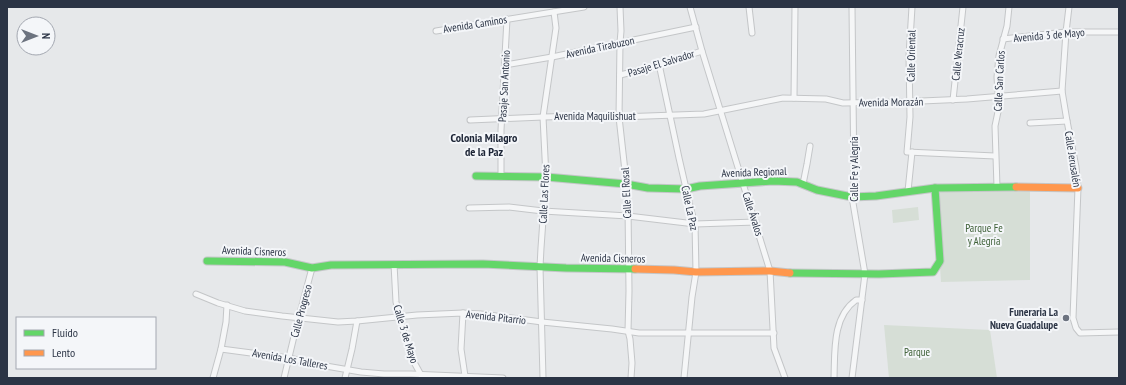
<svg xmlns="http://www.w3.org/2000/svg" width="1126" height="385" viewBox="0 0 1126 385" font-family="'PT Sans Narrow',sans-serif">
	<rect width="100%" height="100%" fill="#e6e8ea"/>
	<g fill="#d6ded6">
		<path d="M1030 187V280L941 282 935 188Z"/>
		<path d="M918 207 919 220 893 223 892 210Z"/>
		<path d="M884 325 990 330 997 378H889Z"/>
	</g>
	<g fill="none" stroke-linecap="round" stroke-linejoin="round">
		<g stroke="#c4c6c8" stroke-width="7">
			<g id="street">
				<path d="M620 7 621 31 620 43 619 117 625 171 628 207 629 291 628 331 630 339 632 363 631 378"/>
				<path d="M690 7 702 51 770 271 774 348 785 378"/>
				<path d="M749 7 752 33"/>
				<path d="M912 7 909 56 910 117 907 152 995 156"/>
				<path d="M1069 7 1066 32 1062 91 1067 121 1076 167 1078 188 1073 318 1076 328 1080 333 1119 332"/>
				<path d="M436 31 584 7"/>
				<path d="M1003 39 1066 32H1119"/>
				<path d="M659 64 679 158 691 210 695 224 696 272 692 297 684 378"/>
				<path d="M505 65 552 57 696 27"/>
				<path d="M620 75 649 68 702 51"/>
				<path d="M794 98 795 7"/>
				<path d="M953 100 963 7"/>
				<path d="M470 120 543 117 583 116 619 117 704 114 783 98 826 99 843 103 899 102 967 99 1062 91"/>
				<path d="M1030 123 1067 121"/>
				<path d="M501 177V130L507 19"/>
				<path d="M803 184 807 164 810 146"/>
				<path d="M997 187 995 126 999 107 997 77 999 56 1007 26 1009 7"/>
				<path d="M908 191 912 152"/>
				<path d="M469 208 509 207 543 211 628 216 695 224 756 222"/>
				<path d="M394 264 396 302 405 337 415 364 421 375"/>
				<path d="M196 294 218 303 245 311 282 316 338 322 357 321 417 315 463 313 481 314 542 322 612 329 639 333H774"/>
				<path d="M463 313 461 349 465 376"/>
				<path d="M221 349 289 358 320 365 361 372 384 374H411L503 378"/>
				<path d="M213 378 221 349 226 322 227 305"/>
				<path d="M284 378 296 328 312 268"/>
				<path d="M345 378 352 349 357 321"/>
				<path d="M543 378 540 267 541 248 546 177 543 117 556 28 554 12"/>
				<path d="M834 378C835 352 832 317 856 300H862"/>
				<path d="M852 378 865 274 852 197 854 182 852 7"/>
			</g>
		</g>
		<g stroke="#c4c6c8" stroke-width="9">
			<g id="fast">
				<path d="M476 176 546 177 626 184 648 188 686 189 700 186 773 181 797 182 817 190 852 197 876 196 935 188 1016 187"/>
				<path d="M207 261 285 262 312 268 331 265 483 264 566 268 635 269"/>
				<path d="M790 273 879 274 933 272 940 261 935 188"/>
			</g>
		</g>
		<g stroke="#c4c6c8" stroke-width="9">
			<g id="slow">
				<path d="M1016 187 1078 188"/>
				<path d="M635 269 674 270 696 272 770 271 790 273"/>
			</g>
		</g>
		<use href="#street" stroke="#f5f6f7" stroke-width="5"/>
		<use href="#fast" stroke="#63d668" stroke-width="7"/>
		<use href="#slow" stroke="#ff974d" stroke-width="7"/>
	</g>
	<circle fill="#6c737f" stroke="#f4f6f9" stroke-width="1.5" cx="1066" cy="318" r="4"/>
	<g text-anchor="middle" dominant-baseline="central" stroke-width="4" stroke-linejoin="round" paint-order="stroke">
		<g font-size="11" fill="#2b3445" stroke="#f4f6f9">
			<text transform="translate(475 24) rotate(-9)">Avenida Caminos</text>
			<text transform="translate(1049 35) rotate(-5)">Avenida 3 de Mayo</text>
			<text transform="translate(600 47) rotate(-12)">Avenida Tirabuzon</text>
			<text transform="translate(958 54) rotate(-84)">Calle Veracruz</text>
			<text transform="translate(911 56) rotate(-89)">Calle Oriental</text>
			<text transform="translate(661 63) rotate(-17)">Pasaje El Salvador</text>
			<text transform="translate(999 81) rotate(-87)">Calle San Carlos</text>
			<text transform="translate(504 86) rotate(-87)">Pasaje San Antonio</text>
			<text transform="translate(891 102) rotate(-1)">Avenida Morazán</text>
			<text x="595" y="116">Avenida Maquilishuat</text>
			<text transform="translate(1073 159) rotate(81)">Calle Jerusalén</text>
			<text transform="translate(854 169) rotate(-90)">Calle Fe y Alegría</text>
			<text transform="translate(754 172) rotate(-2)">Avenida Regional</text>
			<text transform="translate(626 193) rotate(-93)">Calle El Rosal</text>
			<text transform="translate(544 194) rotate(-87)">Calle Las Flores</text>
			<text transform="translate(690 208) rotate(78)">Calle La Paz</text>
			<text transform="translate(753 214) rotate(72)">Calle Ávalos</text>
			<text transform="translate(254 251) rotate(2)">Avenida Cisneros</text>
			<text transform="translate(613 258) rotate(1)">Avenida Cisneros</text>
			<text transform="translate(301 311) rotate(-75)">Calle Progreso</text>
			<text transform="translate(496 317) rotate(6)">Avenida Pitarrio</text>
			<text transform="translate(406 334) rotate(73)">Calle 3 de Mayo</text>
			<text transform="translate(290 359) rotate(10)">Avenida Los Talleres</text>
		</g>
		<g font-size="11" fill="#3f6138" stroke="#f4f6f9">
			<text x="984" y="228">Parque Fe<tspan x="984" dy="13">y Alegría</tspan></text>
			<text x="917" y="352">Parque</text>
		</g>
		<g font-size="11" font-weight="bold" fill="#2b3445" stroke="#f4f6f9" text-anchor="end">
			<text x="1058" y="312">Funeraria La<tspan x="1058" dy="13">Nueva Guadalupe</tspan></text>
		</g>
		<g font-size="12" font-weight="bold" fill="#1d2536" stroke="#f4f6f9">
			<text x="484" y="137">Colonia Milagro<tspan x="484" dy="14">de la Paz</tspan></text>
		</g>
	</g>
	<rect width="1126" height="385" fill="none" stroke="#2b3445" stroke-width="16"/>
	<rect x="16" y="317" width="140" height="52" fill="#f4f6f9" stroke="#a4a8b1"/>
	<rect x="24" y="330" width="20" height="6" fill="#63d668" stroke="#a4a8b1"/>
	<text x="52" y="337" font-size="12" fill="#2b3445">Fluido</text>
	<rect x="24" y="350" width="20" height="6" fill="#ff974d" stroke="#a4a8b1"/>
	<text x="52" y="357" font-size="12" fill="#2b3445">Lento</text>
	<g transform="translate(36 36) rotate(90)"><circle r="19" fill="#f4f6f9" stroke="#a4a8b1"/>
	<path d="M0-3L7 15L0 10L-7 15Z" fill="#6c737f"/>
	<text y="-6" font-size="11" font-weight="bold" text-anchor="middle" fill="#2b3445">N</text>
	</g>
</svg>
